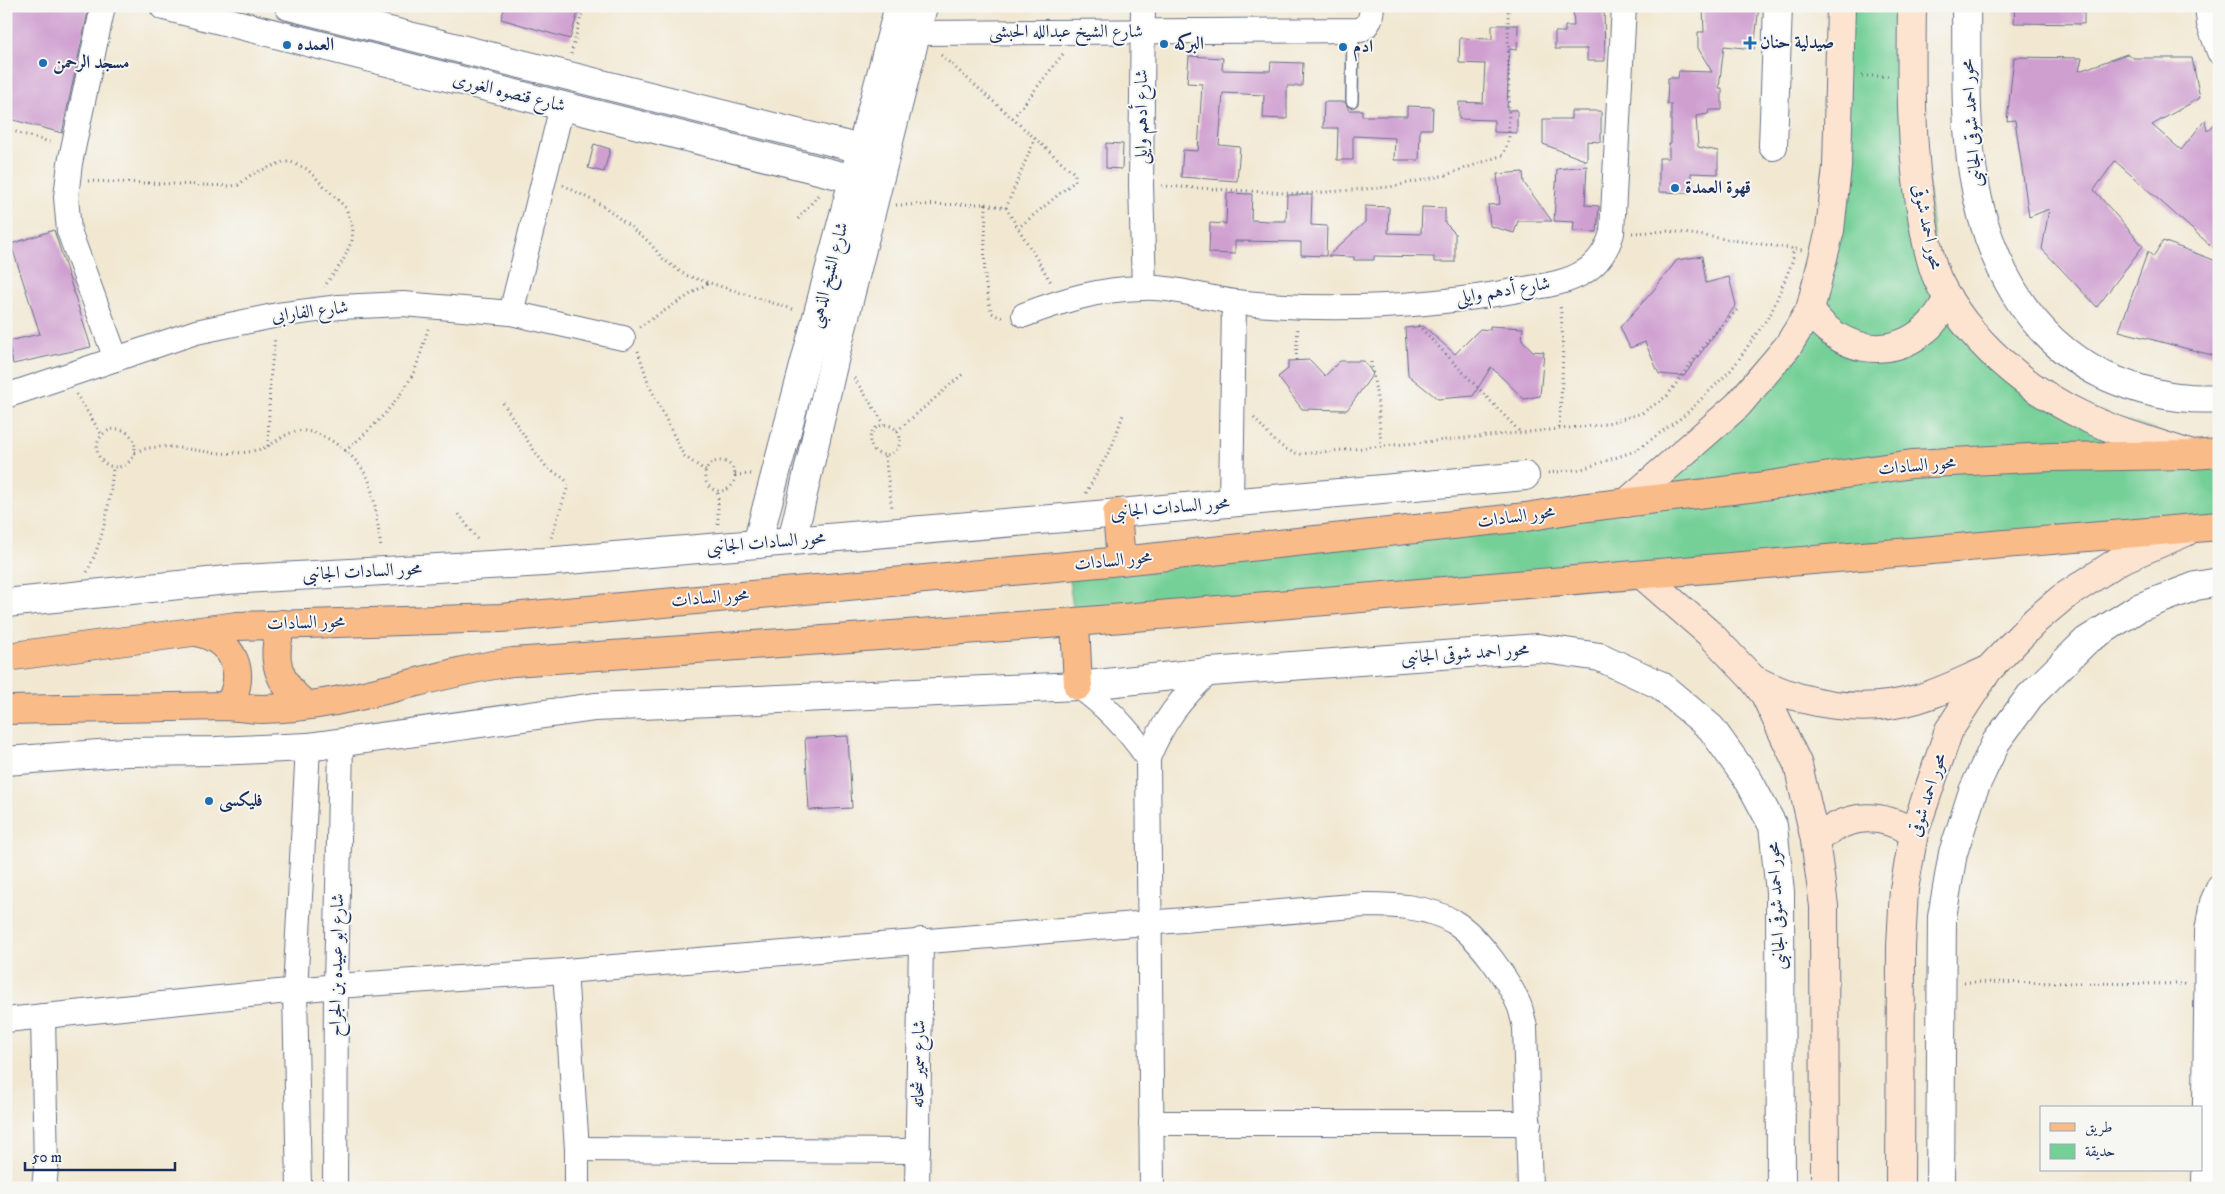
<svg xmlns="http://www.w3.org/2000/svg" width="2225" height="1194" viewBox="0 0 2225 1194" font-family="'IM FELL DW Pica',Amiri,serif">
	<rect width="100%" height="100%" fill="#f6f6f2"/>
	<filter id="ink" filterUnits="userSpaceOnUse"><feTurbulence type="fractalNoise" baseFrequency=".02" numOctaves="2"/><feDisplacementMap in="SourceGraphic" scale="10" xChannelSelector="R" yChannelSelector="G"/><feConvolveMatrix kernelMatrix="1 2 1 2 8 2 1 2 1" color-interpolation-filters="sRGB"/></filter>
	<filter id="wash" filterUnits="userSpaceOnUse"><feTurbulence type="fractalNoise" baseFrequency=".0096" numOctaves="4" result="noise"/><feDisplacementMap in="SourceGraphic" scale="20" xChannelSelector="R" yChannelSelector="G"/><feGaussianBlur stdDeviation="1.12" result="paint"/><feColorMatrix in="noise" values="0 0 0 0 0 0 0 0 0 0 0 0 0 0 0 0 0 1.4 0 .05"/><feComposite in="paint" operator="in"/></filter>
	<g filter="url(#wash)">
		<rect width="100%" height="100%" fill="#f2e8d2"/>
		<path fill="#75d097" stroke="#48807a" d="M1841 6H1912L1937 279 2034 388 2219 453V526L1075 622 1067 566 1626 503 1810 310Z"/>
		<g id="blocks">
			<g fill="#cf9fd0">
				<path d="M6 6 89 7 62 133 6 118Z"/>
				<path d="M505 6H580L570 39 501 19Z"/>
				<path d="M1573 6H1604L1605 61H1587V49H1555V32H1565V26H1574Z"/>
				<path d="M1703 6H1759L1754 49 1724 46 1719 88H1722V110H1709L1708 114 1696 116 1698 147 1718 151V174L1691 173V193L1659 192V158H1669V144H1671V104H1667L1668 78H1678L1679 71 1712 72 1698 48V32H1704Z"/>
				<path d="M2015 6H2084V24L2014 23Z"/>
				<path d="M1492 25H1518L1517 50 1509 49 1507 110H1517V133L1494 132V120L1459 119V102L1483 103 1485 64 1459 63 1460 38 1492 39Z"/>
				<path d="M2127 54 2134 58H2192L2200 98 2152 125 2181 150 2205 120 2207 131 2219 121V253L2115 161 2094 190 2143 246 2097 307 2042 249 2049 209 2029 217 2015 120 2007 121 2014 57 2082 58 2079 71Z"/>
				<path d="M1189 56 1223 58 1222 70 1270 71 1271 62 1303 63 1302 86H1287V119L1263 118 1264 95 1223 93 1219 145 1240 147 1237 181 1181 177 1183 150 1198 151 1202 84 1187 83Z"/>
				<path d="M1324 102H1345L1349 110H1362V116H1407V106L1433 107 1432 129H1420L1419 160H1394L1395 138 1353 136V160H1337L1338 128H1323Z"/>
				<path d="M1571 111H1601V142L1587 141V161L1543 144V119H1571Z"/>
				<path d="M1106 143 1123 144 1122 169 1106 168Z"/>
				<path d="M594 144 610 149 604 172 588 168Z"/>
				<path d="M1587 166 1585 205 1599 206 1597 232 1573 231 1574 222 1554 221 1557 169Z"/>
				<path d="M1523 172 1524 183 1552 221H1518L1514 233 1490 226 1488 205 1500 204 1497 174Z"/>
				<path d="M1227 193 1252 194 1251 220 1269 221H1286L1287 195H1312L1311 225 1327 226 1326 256 1301 255V242L1235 241V254L1209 253 1210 223 1226 224Z"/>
				<path d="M1365 206 1389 207 1388 233 1421 234 1422 207 1445 208V223L1455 233V262H1434V257L1374 256V260H1354V257L1328 256 1365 222Z"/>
				<path d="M54 230 91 347 13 364 8 341 40 334 11 244Z"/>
				<path d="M2163 241 2219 262V357L2119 331 2148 251 2153 257Z"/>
				<path d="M1702 256 1706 283 1729 277 1736 305 1684 376 1659 374 1645 342 1630 348 1620 327 1652 292 1677 260Z"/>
				<path d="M1423 326 1455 354 1480 329 1490 330V326L1523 328 1522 340 1533 351 1544 352 1540 396 1524 399 1491 367 1473 396 1438 399 1408 375 1405 328Z"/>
				<path d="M1310 360 1325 376 1340 361H1364L1373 374 1347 410 1302 409 1278 377 1288 369V361Z"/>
				<path d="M848 736 852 808 809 810 805 738Z"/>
			</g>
		</g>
	</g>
	<g filter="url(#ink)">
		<use href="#blocks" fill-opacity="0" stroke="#667087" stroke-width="1"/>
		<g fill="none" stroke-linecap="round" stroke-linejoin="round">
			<g stroke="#667087" stroke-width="14">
				<path id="service" d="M1352 101 1353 29"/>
			</g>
			<g stroke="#667087" stroke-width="26">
				<g id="minor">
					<path d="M103 6 70 163 66 197 69 231 116 359"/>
					<path d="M1143 6 1141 185 1144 287"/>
					<path d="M2207 6 2209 24 2219 52"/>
					<path d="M898 30 916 33 1360 30C1370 25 1371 18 1372 6"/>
					<path d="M511 313 562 106"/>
					<path d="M1024 315C1063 300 1100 289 1142 288 1173 286 1204 298 1235 302 1328 312 1427 307 1519 290 1540 286 1565 284 1584 272 1599 263 1607 250 1612 233L1624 6"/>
					<path d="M6 396 196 332 278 315 339 307 403 304 511 313 623 338"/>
					<path d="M1231 503 1234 302"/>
					<path d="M1078 686C1107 706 1128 729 1148 758"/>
					<path d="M565 971 577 1149V1188"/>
					<path d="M43 1016 46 1168 44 1188"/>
					<path d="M6 1020 336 986 565 971 1365 905C1393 905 1428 906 1454 922 1478 936 1508 979 1519 1005 1522 1012 1523 1020 1525 1027L1530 1188"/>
					<path d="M1151 1123H1529"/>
					<path d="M577 1149 918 1151"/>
					<path d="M299 1188 295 990 308 747"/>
					<path d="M335 1188 336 986 341 743"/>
					<path d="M917 1188 921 940"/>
					<path d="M1152 1188 1148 758C1162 723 1181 697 1210 672"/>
					<path d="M2204 1188 2207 931 2212 902 2219 886"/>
				</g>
			</g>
			<g stroke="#667087" stroke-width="30">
				<g id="tertiary">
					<path d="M164 6 854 179"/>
					<path d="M289 6 861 149"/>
					<path d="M1966 6C1967 60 1964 119 1973 173 1986 257 2025 338 2105 376 2141 392 2179 401 2219 398"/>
					<path d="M1773 146 1778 6"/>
					<path d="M792 541 836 352 923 6"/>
					<path d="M757 544 899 6"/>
					<path d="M6 603 227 580 544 562 1075 517 1525 476"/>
					<path d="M6 761 126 752 215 751 308 747 595 707 1078 686 1210 672 1538 648 1600 657 1660 685 1711 728 1749 781 1773 826 1780 892 1781 1188"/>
					<path d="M1940 1188 1942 917 1953 853 1973 791 1996 742 2030 696 2086 641 2138 608 2196 586 2219 582"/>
				</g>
			</g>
			<g stroke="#667087" stroke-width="30">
				<g id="secondary">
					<path d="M1912 6C1911 78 1910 150 1923 222 1926 240 1930 263 1938 280 1967 340 2026 389 2085 417 2118 433 2154 442 2189 454"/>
					<path d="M1810 310C1838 350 1887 362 1926 329 1936 321 1942 309 1948 298"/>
					<path d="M1626 503 1738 405 1788 346 1810 310 1830 230 1837 167 1841 6"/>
					<path d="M1642 575 1711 635 1753 679 1765 695 1798 765 1815 840 1824 906 1825 1188"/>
					<path d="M1753 679C1804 705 1861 715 1917 699 1942 692 1965 680 1988 670"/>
					<path d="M1815 840C1848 814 1878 811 1914 833"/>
					<path d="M1900 1188 1901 946 1904 889 1914 833 1949 730 1988 670 2036 620 2062 598 2120 560 2186 532"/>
				</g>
			</g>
			<g stroke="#667087" stroke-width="30">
				<g id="primary">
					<path d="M1117 513 1121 561"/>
					<path d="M1075 622 1078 686"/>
					<path d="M282 624C270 658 277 683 306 705"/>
					<path d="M197 632C234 641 248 673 228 706"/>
					<path d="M6 657 237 626 501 618 1121 561 1526 517 1580 508 1757 487 1912 464 2052 457 2192 455 2219 453"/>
					<path d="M6 710 228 706C239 707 251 709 262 709 348 708 429 673 513 662L1075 622 2219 526"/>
				</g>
			</g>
			<g stroke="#667087" stroke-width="3" stroke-dasharray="1 4" stroke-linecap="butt">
				<path d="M571 54 584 6"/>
				<path d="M941 55 1075 174V181L1018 228"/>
				<path d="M1862 76H1888"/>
				<path d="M1013 118 1063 54"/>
				<path d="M6 129 53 143"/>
				<path d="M88 181 230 186 238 185 252 174 283 162H291L307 169 346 208 353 228 352 240 343 261 324 287"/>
				<path d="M563 185 605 207 648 241 664 260 685 275 795 310"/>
				<path d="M1162 186 1302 194 1390 187 1446 175 1503 155 1509 139 1508 6"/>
				<path d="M986 204C986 239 980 279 992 313L999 317H1003"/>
				<path d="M896 205 986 204 1006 208 1052 284"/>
				<path d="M1006 208 1035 138"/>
				<path d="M798 219 820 193"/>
				<path d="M1632 233 1670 231 1802 250"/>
				<path d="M1418 325 1520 432"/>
				<path d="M639 327 708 283"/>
				<path d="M638 351 649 385 684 456 706 471"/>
				<path d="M1296 360 1298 326"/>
				<path d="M1371 362 1378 404 1381 446"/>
				<path d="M854 378 885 425"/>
				<path d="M76 394 102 435"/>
				<path d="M503 403C517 424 530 446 545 465 552 474 561 474 567 482V489L551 538"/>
				<path d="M1254 418C1269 434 1279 451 1301 454L1601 425 1642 413 1667 396 1710 338 1738 309"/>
				<circle cx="885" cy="440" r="15"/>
				<path d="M1559 428C1562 386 1565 346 1560 304"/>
				<circle cx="116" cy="448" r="19"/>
				<path d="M897 431 964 373"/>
				<path d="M268 446 270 380 275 338"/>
				<path d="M345 451C372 429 396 405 413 374 420 359 424 341 429 326"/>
				<path d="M135 452C167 439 199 455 233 453 245 453 259 451 270 445 278 440 287 433 297 431 323 427 363 460 370 484 376 505 378 527 381 548"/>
				<path d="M885 456 892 509"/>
				<circle cx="720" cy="476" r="15"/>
				<path d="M1548 473 1582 469 1635 451 1685 415 1732 369 1771 313 1793 260V248"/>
				<path d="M735 475 752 474"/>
				<path d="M1086 493 1112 446 1124 412"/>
				<path d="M459 514 479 542"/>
				<path d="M718 524V491"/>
				<path d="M87 572C104 538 110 504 113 467"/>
				<path d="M1964 982 2185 984"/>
			</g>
			<use href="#service" stroke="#fff" stroke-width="11"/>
			<use href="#minor" stroke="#fff" stroke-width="24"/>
			<use href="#tertiary" stroke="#fff" stroke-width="28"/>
			<use href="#secondary" stroke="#fde4d0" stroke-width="28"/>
			<use href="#primary" stroke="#f9bc89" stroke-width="28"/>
		</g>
	</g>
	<g fill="#1f6fb2" stroke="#f6f6f2" stroke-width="2">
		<path d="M1747.5 35.5h5v5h5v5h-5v5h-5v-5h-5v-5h5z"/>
		<circle cx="1164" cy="44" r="5"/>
		<circle cx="287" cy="45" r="5"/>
		<circle cx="1343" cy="47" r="5"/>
		<circle cx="43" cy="63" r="5"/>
		<circle cx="1675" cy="188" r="5"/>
		<circle cx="209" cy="801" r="5"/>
	</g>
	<g text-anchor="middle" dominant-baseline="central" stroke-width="4" stroke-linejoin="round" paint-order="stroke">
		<g font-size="18" fill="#1b2f5e" stroke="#f6f6f2">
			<text x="1066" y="32">شارع الشيخ عبدالله الحبشى</text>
			<text transform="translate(509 93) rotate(14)">شارع قنصوه الغورى</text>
			<text transform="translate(1142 117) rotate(-90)">شارع أدهم وايلى</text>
			<text transform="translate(1972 123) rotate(-94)">محور احمد شوقى الجانبى</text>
			<text transform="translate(1927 227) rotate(78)">محور احمد شوقى</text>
			<text transform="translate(829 275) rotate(-75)">شارع الشيخ الذهبى</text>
			<text transform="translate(1503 291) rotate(-9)">شارع أدهم وايلى</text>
			<text transform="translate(310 312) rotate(-7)">شارع الفارابى</text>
			<text transform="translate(1917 466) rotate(-5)">محور السادات</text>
			<text transform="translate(1170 508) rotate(-5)">محور السادات الجانبى</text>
			<text transform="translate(1516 517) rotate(-8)">محور السادات</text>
			<text transform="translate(766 543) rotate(-5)">محور السادات الجانبى</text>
			<text transform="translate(1113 561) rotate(-6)">محور السادات</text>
			<text transform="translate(362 572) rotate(-3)">محور السادات الجانبى</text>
			<text transform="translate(710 598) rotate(-5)">محور السادات</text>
			<text transform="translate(306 623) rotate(-2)">محور السادات</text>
			<text transform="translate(1465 654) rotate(-4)">محور احمد شوقى الجانبى</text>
			<text transform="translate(1928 795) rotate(-72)">محور احمد شوقى</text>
			<text transform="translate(1777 906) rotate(-93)">محور احمد شوقى الجانبى</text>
			<text transform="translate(337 965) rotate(-89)">شارع ابو عبيده بن الجراح</text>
			<text transform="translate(919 1064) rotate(-89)">شارع سمير شحاته</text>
		</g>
		<g font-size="18" font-weight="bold" fill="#1b2f5e" stroke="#f6f6f2" text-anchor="start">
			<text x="1760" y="43">صيدلية حنان</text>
			<text x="1174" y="44">البركه</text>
			<text x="297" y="45">العمده</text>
			<text x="1353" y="47">ادم</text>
			<text x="53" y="63">مسجد الرحمن</text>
			<text x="1685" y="188">قهوة العمدة</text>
			<text x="219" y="801">فليكسى</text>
		</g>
	</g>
	<rect width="2225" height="1194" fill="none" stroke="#f6f6f2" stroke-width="25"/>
	<rect x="2040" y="1106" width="162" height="65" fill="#f6f6f2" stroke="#9ea6b7"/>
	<rect x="2050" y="1123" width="25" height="8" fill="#f9bc89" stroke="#9ea6b7"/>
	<text x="2085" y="1132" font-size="15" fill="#1b2f5e">طريق</text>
	<rect x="2050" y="1144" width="25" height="15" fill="#75d097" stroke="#9ea6b7"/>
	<text x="2085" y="1156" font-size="15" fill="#1b2f5e">حديقة</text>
	<path d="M25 1162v8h150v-8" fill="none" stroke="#1b2f5e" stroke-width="2.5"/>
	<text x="32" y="1162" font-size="15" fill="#1b2f5e" stroke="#f6f6f2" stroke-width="4" paint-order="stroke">50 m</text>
</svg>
